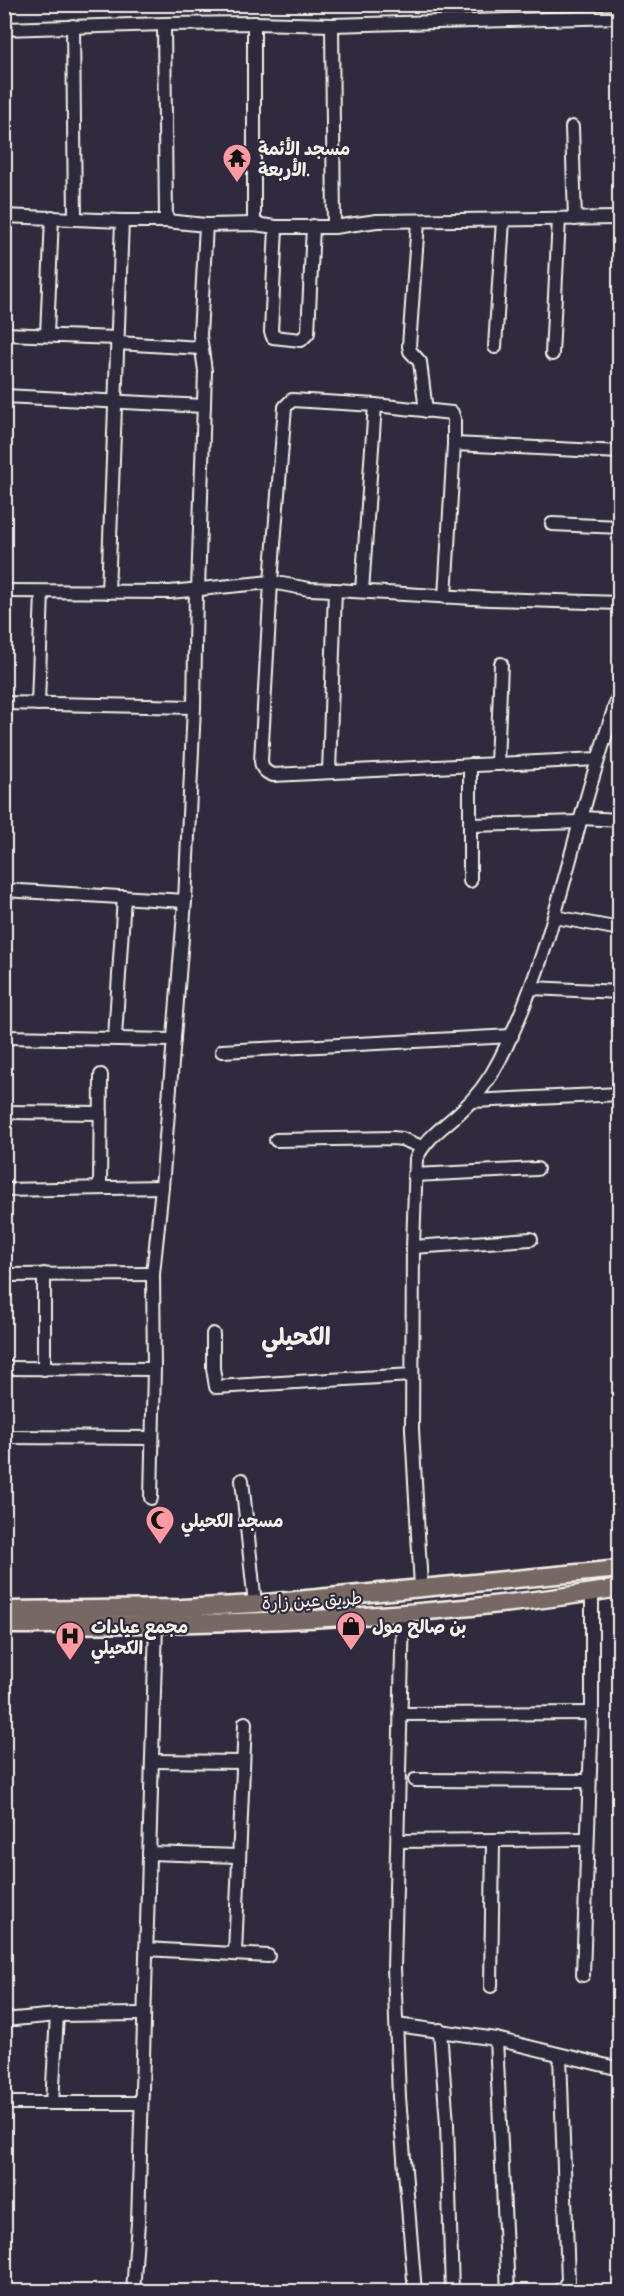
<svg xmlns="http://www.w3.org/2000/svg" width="624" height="2296" viewBox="0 0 624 2296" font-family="Delius,'Playpen Sans Arabic',sans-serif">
	<rect width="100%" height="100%" fill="#2f2a3d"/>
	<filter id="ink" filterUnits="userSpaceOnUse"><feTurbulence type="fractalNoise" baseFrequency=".0167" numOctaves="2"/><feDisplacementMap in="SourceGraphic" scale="12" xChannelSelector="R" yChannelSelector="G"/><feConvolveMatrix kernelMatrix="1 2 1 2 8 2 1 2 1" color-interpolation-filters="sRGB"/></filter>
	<g filter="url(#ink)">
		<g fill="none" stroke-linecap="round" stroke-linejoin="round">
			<g stroke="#f4f1e8" stroke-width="16">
				<g id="minor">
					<path d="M164 24 166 221"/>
					<path d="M332 25 334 227"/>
					<path d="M73 26 75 219"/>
					<path d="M4 29 164 24 254 23 332 25 620 17"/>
					<path d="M572 127 575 219"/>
					<path d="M4 216 122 221H166L206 225 254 224 276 227H334L377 221 620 218"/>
					<path d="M418 222 409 346 410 351 420 362 426 411"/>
					<path d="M254 224V23"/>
					<path d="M276 227 271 332 273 337 301 340 308 333 313 226"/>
					<path d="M4 334 117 338"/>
					<path d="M47 335 52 217"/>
					<path d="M117 343 201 348"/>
					<path d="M495 347 503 220"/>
					<path d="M552 354 559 219"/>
					<path d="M4 396 204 406"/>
					<path d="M454 444 620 452"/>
					<path d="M552 524 620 527"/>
					<path d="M198 590 205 371 200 335 206 225"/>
					<path d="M4 591 170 592 271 582 309 589 335 590 490 599 620 603"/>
					<path d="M362 591 375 405"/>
					<path d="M108 592 122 221"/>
					<path d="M445 597 454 444V419L452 413 375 405 292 400 285 407 271 582 261 761C262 769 265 772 273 775L598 759"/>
					<path d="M4 703 194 707"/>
					<path d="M38 704 42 592"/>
					<path d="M497 764 501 664"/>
					<path d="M329 772 335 590"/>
					<path d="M581 818 620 820"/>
					<path d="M471 825 580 822"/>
					<path d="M470 881V765"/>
					<path d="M4 890 185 901"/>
					<path d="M555 917 620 929"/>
					<path d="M531 988 620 992"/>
					<path d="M4 1037 174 1040"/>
					<path d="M115 1037 124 897"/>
					<path d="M222 1051 512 1036"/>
					<path d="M472 1101 620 1094"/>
					<path d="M4 1112 101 1113"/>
					<path d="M276 1140 393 1138 402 1139 422 1147"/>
					<path d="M414 1175 537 1169"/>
					<path d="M100 1188 101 1075"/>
					<path d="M4 1190 162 1187"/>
					<path d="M413 1247 531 1239"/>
					<path d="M44 1274V1369"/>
					<path d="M4 1275 153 1274"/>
					<path d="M213 1334V1368L216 1387 412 1375"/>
					<path d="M4 1368 154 1369 153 1274 162 1187 185 901 194 707 196 590"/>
					<path d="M4 1437 151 1438"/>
					<path d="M242 1480 255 1604"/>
					<path d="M151 1498 154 1369"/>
					<path d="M421 1587 412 1429 413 1247 416 1159C426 1138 442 1128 459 1113 476 1098 490 1079 500 1059 539 982 559 900 581 818 593 775 606 733 620 691"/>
					<path d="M403 1614 394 1967 399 2097 415 2292"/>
					<path d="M400 1714 592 1713"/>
					<path d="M152 1761 242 1762"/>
					<path d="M415 1780 589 1781"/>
					<path d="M398 1841 587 1839"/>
					<path d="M149 1853 238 1856"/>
					<path d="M146 1949 268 1956"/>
					<path d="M235 1953 245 1723"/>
					<path d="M583 1975 592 1713V1593"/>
					<path d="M491 1986 493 1842"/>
					<path d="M4 2020 57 2015 143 2014"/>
					<path d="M397 2025 496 2039 620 2069"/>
					<path d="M440 2030 447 2124 452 2292"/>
					<path d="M496 2039 508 2292"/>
					<path d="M4 2103H141"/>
					<path d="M52 2103 57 2015"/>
					<path d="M133 2292 138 2222 156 1625"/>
					<path d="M556 2292 563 2288 568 2281 560 2055"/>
				</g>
			</g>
			<g stroke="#f4f1e8" stroke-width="21">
				<g id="major">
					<path d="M4 1610 182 1608 255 1604 620 1569"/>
					<path d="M4 1625C211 1625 416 1621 620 1588"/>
				</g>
			</g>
			<use href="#minor" stroke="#2f2a3d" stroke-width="12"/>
			<use href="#major" stroke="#776864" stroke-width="16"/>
		</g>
	</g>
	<defs>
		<g id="temple-pin" transform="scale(1.5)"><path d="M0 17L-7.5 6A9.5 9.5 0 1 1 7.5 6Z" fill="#ff9aa2" stroke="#2f2a3d"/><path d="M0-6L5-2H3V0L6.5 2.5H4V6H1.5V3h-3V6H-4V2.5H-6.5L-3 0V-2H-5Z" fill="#111"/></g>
		<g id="mosque-pin" transform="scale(1.5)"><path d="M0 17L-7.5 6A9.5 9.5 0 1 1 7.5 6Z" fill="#ff9aa2" stroke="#2f2a3d"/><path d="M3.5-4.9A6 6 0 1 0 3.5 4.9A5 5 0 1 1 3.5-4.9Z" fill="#111"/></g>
		<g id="shop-pin" transform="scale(1.5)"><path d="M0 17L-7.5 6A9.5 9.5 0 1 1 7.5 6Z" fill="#ff9aa2" stroke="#2f2a3d"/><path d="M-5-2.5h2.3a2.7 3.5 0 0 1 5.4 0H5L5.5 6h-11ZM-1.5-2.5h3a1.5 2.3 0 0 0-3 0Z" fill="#111"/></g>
		<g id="hospital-pin" transform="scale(1.5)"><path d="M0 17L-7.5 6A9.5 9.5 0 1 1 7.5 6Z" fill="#ff9aa2" stroke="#2f2a3d"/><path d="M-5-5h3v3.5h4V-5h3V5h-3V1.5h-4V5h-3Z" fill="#111"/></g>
	</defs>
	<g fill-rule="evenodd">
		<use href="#temple-pin" x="237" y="158"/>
		<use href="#mosque-pin" x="160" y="1520"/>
		<use href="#shop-pin" x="351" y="1626"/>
		<use href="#hospital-pin" x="70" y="1636"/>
	</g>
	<g text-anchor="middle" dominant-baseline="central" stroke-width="4.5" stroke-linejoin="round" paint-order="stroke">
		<g font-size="18" font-weight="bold" fill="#f4f1e8" stroke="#2f2a3d" text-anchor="start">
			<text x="258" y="148">مسجد الأئمة<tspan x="258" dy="21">الأربعة.</tspan></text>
			<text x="181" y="1520">مسجد الكحيلي</text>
			<text x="91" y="1626">مجمع عيادات<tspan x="91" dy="21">الكحيلي</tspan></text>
			<text x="372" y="1626">بن صالح مول</text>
		</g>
		<g font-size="18" fill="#f4f1e8" stroke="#2f2a3d">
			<text transform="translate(312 1600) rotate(-3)">طريق عين زارة</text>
		</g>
		<g font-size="24" font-weight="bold" fill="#f4f1e8" stroke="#2f2a3d">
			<text x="296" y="1336">الكحيلي</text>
		</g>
	</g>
	<rect width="624" height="2296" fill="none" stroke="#2f2a3d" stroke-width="24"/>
	<rect x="12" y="12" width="600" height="2272" fill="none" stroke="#f4f1e8" stroke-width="2" filter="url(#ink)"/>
</svg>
